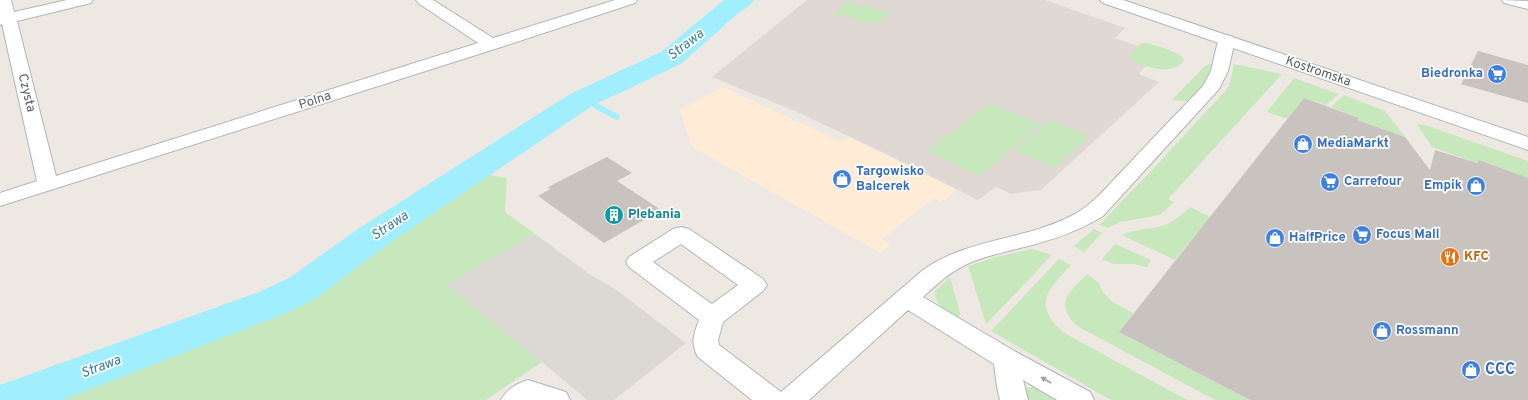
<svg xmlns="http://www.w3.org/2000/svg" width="1528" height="400" viewBox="0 0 1528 400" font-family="Overpass,sans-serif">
	<rect width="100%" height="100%" fill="#eee8e2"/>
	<path fill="#ffebd6" d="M723 87 841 142 849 137 957 190 941 202 933 198 882 239 890 245 881 253 694 148 691 144 680 110Z"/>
	<path fill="#dcd8d4" d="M535 234 588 273 615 289 686 343 614 400H587L542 362 446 285Z"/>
	<path fill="#e0d9d3" d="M807 0H1045L1125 28 1115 38 1141 47 1149 65 1145 67 1139 74 1159 82 1041 190 1011 194 996 187 978 200 886 154 797 112 712 77Z"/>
	<g fill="#c7e7bd">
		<path d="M847 2 890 12 877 24 833 14Z"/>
		<path d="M1146 43C1155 45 1181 52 1184 60 1173 77 1144 67 1130 59L1131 54 1140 44Z"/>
		<path d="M1212 63 1207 79 1188 101 1172 100 1205 66Z"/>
		<path d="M1234 64 1282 74 1168 199 1174 202 1160 215 1120 222 1107 228 1099 225 1154 168 1226 90 1229 86Z"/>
		<path d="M1294 78 1339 94 1326 105 1304 98 1287 119 1267 112Z"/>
		<path d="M1344 95 1385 111 1405 137 1357 120 1359 118 1331 107Z"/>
		<path d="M990 103 1041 124 980 176 927 151Z"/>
		<path d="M1051 120 1090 136 1054 168 1014 150Z"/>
		<path d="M1417 124 1425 125 1528 161V178L1479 160 1477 163 1432 147Z"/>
		<path d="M477 173 507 178 505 212 535 234 446 285 542 362 486 400H38L256 315 304 292 383 235Z"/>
		<path d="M1190 207 1210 217 1175 260 1122 235C1134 229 1148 230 1161 226 1173 223 1181 215 1190 207Z"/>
		<path d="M1094 229 1102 233 1084 252 1074 246Z"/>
		<path d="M1115 244 1151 260 1147 267 1134 264H1114L1102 259Z"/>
		<path d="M1032 249 1052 255 986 324 968 266 996 257Z"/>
		<path d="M1059 259 1071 265C1047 291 1031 305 1066 334L1187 400H1111L991 331Z"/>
		<path d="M1087 274 1098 282 1103 292 1111 301 1133 313 1119 332 1250 400H1215L1077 326C1054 302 1069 293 1087 274Z"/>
		<path d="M950 277 960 313 959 318C947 311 935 307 935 291Z"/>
		<path d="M1032 387H1038L1064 400H1021L1025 388Z"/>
	</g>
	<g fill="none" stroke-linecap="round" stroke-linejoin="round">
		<path stroke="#a1eeff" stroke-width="4.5" d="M583 99 598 107"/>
		<path stroke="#a1eeff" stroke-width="5.5" d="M596 106 617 117"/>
		<path fill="#a1eeff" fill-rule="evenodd" d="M724 0H754L750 5 737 14 681 64 592 106 384 247 317 298 289 312 63 400H0V385L259 292 289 278 358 229 570 94 661 52Z"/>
	</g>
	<g fill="#c9c3bf">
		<path d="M1478 51 1528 65V103L1461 84Z"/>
		<path d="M1304 98 1359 118 1357 120 1405 137 1430 170 1435 150 1477 163 1479 160 1528 178V400H1250L1119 332Z"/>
		<path d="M607 157 632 173 617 181 661 210 604 243 538 196 550 189 548 187Z"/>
	</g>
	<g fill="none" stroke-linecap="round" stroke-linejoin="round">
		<g stroke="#b0b5b8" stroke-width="2">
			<g id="street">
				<path d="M0 0H11L14 12 67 0H93L91 3 17 21 56 176 478 43 418 3 416 0H433L493 38 615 0H637L635 3 498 48 0 206V193L37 181 2 24 0 25Z"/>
				<path d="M1502 0 1528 1V9L1504 3Z"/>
				<path d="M1227 35 1233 37 1235 40 1228 71 1219 89 1103 216C1077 232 1050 241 1020 248 1002 253 984 256 967 264 950 272 937 284 923 297L1016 352 1090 392 1094 400H1057L1023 380 1028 400H1000L997 387 994 364 908 310 809 400H752L698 357C690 343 694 334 699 320L629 267 626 262 629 257 673 229 681 227 689 229 763 279 767 285 763 291 723 322 718 340 719 345 781 392 923 270C970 237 1024 241 1073 215 1093 205 1108 185 1124 169 1150 141 1177 113 1203 86L1211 71 1217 45 1221 37ZM681 244 738 285 712 304 653 262Z"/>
				<path d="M528 380 566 392 570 400H501C507 389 516 384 528 380Z"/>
			</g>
		</g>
		<g stroke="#afb5b8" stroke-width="2">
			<path id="secondary" d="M1100 0H1123L1528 137V150L1103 3Z"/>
		</g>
		<use href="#street" fill="#fff" fill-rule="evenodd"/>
		<use href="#secondary" fill="#fff" fill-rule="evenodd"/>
	</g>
	<defs><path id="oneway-solid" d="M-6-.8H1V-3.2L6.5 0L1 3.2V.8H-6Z"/></defs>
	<use fill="#9ca0a1" href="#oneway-solid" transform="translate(1046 380) rotate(-150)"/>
	<defs>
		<g id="supermarket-disc" transform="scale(1)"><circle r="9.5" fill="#3f7fe0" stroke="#fff"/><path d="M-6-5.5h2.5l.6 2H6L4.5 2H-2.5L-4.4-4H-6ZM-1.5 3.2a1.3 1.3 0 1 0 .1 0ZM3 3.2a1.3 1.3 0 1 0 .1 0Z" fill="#fff"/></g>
		<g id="shop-disc" transform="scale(1)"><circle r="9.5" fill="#3f7fe0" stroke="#fff"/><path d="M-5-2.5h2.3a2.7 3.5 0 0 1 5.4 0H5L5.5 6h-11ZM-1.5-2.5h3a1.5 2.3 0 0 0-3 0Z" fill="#fff"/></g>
		<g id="building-disc" transform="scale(1)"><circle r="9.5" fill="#0f9aa8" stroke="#fff"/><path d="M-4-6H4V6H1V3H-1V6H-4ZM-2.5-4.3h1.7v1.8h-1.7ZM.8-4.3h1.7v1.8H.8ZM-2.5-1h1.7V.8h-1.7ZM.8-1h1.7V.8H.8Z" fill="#fff"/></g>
		<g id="restaurant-disc" transform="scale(1)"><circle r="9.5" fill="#e8710a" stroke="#fff"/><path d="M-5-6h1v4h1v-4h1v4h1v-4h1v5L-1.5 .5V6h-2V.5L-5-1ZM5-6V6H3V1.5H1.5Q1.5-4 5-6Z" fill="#fff"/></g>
	</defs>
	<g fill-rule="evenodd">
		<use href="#supermarket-disc" x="1497" y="74"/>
		<use href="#shop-disc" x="1303" y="144"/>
		<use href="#shop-disc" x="842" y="179"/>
		<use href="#supermarket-disc" x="1330" y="182"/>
		<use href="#shop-disc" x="1476" y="186"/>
		<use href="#building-disc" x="614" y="215"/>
		<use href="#supermarket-disc" x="1362" y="235"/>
		<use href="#shop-disc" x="1275" y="238"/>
		<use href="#restaurant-disc" x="1450" y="257"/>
		<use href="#shop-disc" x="1382" y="331"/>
		<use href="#shop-disc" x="1471" y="370"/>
	</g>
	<g text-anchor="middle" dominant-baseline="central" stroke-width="3.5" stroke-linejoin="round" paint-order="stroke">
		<g font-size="13" fill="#5a6163" stroke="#fff">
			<text transform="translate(1318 72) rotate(19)">Kostromska</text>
			<text transform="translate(26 93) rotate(76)">Czysta</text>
			<text transform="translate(315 101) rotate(-18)">Polna</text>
		</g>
		<g font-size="13" font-weight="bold" fill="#366cbe" stroke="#fff" text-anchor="start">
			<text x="1483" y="74" text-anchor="end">Biedronka</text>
			<text x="1317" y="144">MediaMarkt</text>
			<text x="856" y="172">Targowisko<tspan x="856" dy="15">Balcerek</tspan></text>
			<text x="1344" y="182">Carrefour</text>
			<text x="1462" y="186" text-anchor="end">Empik</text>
			<text x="1376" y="235">Focus Mall</text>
			<text x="1289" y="238">HalfPrice</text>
			<text x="1396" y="331">Rossmann</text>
		</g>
		<g font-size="13" font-weight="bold" fill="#0d838f" stroke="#fff" text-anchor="start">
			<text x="628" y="215">Plebania</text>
		</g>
		<g font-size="13" font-weight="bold" fill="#c56008" stroke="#fff" text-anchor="start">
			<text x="1464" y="257">KFC</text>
		</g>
		<g font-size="14" font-style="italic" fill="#337f9a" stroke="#fff">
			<text transform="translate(686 45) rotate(-38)">Strawa</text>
			<text transform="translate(390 226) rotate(-34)">Strawa</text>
			<text transform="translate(101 367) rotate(-21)">Strawa</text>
		</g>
		<g font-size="16" font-weight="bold" fill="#366cbe" stroke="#fff" text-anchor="start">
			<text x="1485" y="370">CCC</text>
		</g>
	</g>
</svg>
